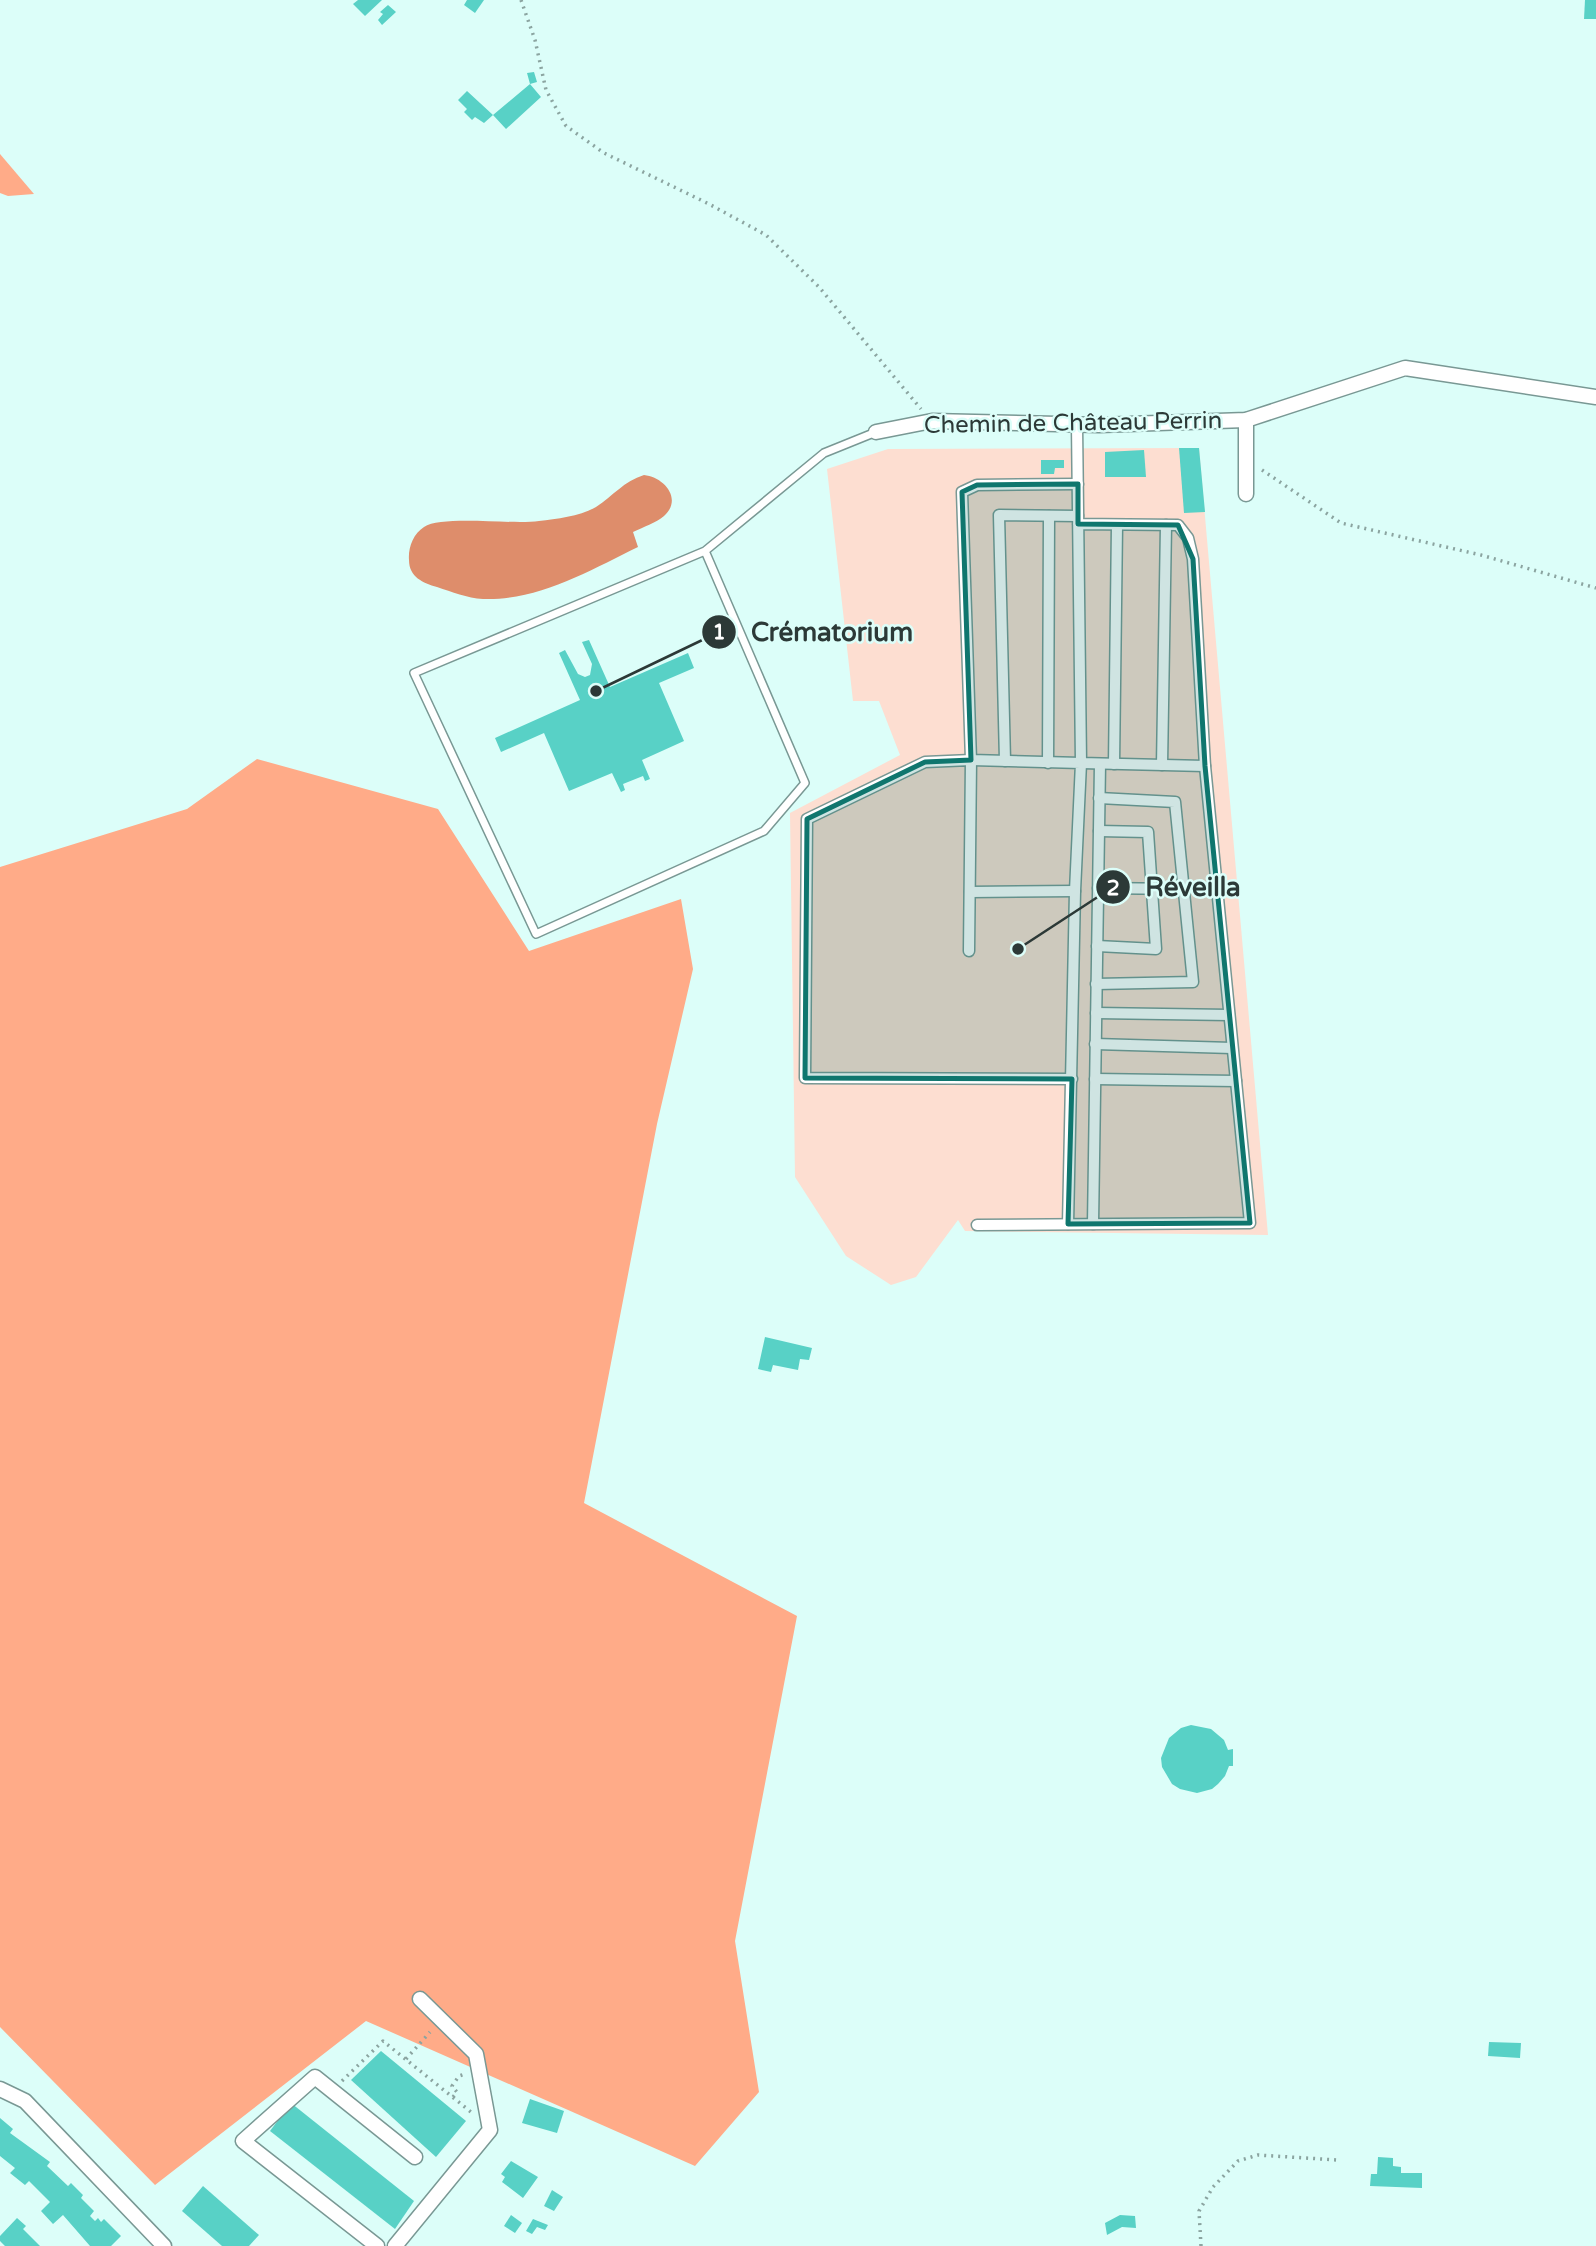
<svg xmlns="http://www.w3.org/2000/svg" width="1596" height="2246" viewBox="0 0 1596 2246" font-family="'Varela Round',sans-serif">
	<rect width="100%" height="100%" fill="#dcfef9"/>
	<path fill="#fdded1" d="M1199 448 1268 1235 965 1231 958 1220 916 1277 891 1285 846 1256 795 1177 790 813 900 755 879 701H853L827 469 888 449Z"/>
	<g fill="#ffab88">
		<path d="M0 154 34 194 8 196 0 193Z"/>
		<path d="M257 759 438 809 529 951 681 899 693 969 657 1124 584 1503 797 1616 735 1941 759 2092 695 2166 366 2021 155 2185 0 2027V867L187 809Z"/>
	</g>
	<path fill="#de8d6b" d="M644 475C664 477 683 499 664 516 656 523 643 527 633 532L638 547C589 571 538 601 483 599 467 598 452 592 437 587 423 583 409 577 409 560 408 548 413 534 424 527 442 515 513 525 539 521 557 519 581 516 596 507 613 496 624 481 644 475Z"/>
	<g fill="#58d1c6">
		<path d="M358 0H382L365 16 353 4Z"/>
		<path d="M467 0H484L475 13 464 5Z"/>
		<path d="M1585 0H1596V19H1584Z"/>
		<path d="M388 5 396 12 382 25 378 20 383 14 380 12Z"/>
		<path d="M534 72 537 82 530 84 541 97 506 129 493 115 530 84 527 73Z"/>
		<path d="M467 91 493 115 484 123 475 117 472 120 464 112 467 109 458 100Z"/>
		<path d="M1179 448H1199L1205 512 1184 513Z"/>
		<path d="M1144 450 1146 477H1105V452Z"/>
		<path d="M1041 460H1064V468H1055L1054 474H1041Z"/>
		<path d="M589 640 610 687 688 653 694 668 659 683 684 741 642 760 650 779 645 781 643 776 623 784 625 790 621 792 612 773 569 791 544 733 501 752 495 738 580 700 559 653 565 650 578 674 585 677 590 675 592 664 582 642Z"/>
		<path d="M765 1337 812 1348 809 1360 800 1359 798 1370 773 1365 771 1372 758 1369Z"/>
		<path d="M1191 1725 1211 1729 1224 1740 1228 1750 1233 1749V1766H1229L1225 1776 1218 1784 1212 1789 1197 1793 1180 1789 1172 1784 1162 1767 1161 1758 1169 1738 1181 1728Z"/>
		<path d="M1489 2042 1521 2043 1520 2058 1488 2056Z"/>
		<path d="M381 2051 466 2121 436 2157 351 2080Z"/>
		<path d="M530 2099 564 2111 557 2133 522 2123Z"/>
		<path d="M291 2103 414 2201 395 2229 270 2131Z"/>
		<path d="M0 2118 13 2129 10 2133 50 2162 47 2166 68 2186 71 2183 83 2195 81 2198 94 2211 90 2216 95 2221 98 2218 101 2222 104 2219 121 2236 111 2246H90L63 2215 53 2224 41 2211 50 2202 29 2181 25 2185 10 2173 15 2168 0 2156Z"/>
		<path d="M1378 2157 1393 2158V2166L1401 2167V2173H1422V2188L1370 2186 1371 2174H1377Z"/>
		<path d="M511 2161 538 2177 523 2198 502 2182 505 2177 501 2174Z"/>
		<path d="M203 2186 259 2235 249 2246H222L182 2211Z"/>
		<path d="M552 2190 563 2197 554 2211 544 2206Z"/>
		<path d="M511 2215 522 2223 515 2233 504 2226Z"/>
		<path d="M1120 2215 1135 2216 1136 2228 1122 2227 1107 2235 1105 2223Z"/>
		<path d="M17 2218 26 2226 23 2229 40 2246H5L0 2241V2236Z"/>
		<path d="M533 2219 548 2225 545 2230 537 2227 532 2234 526 2231Z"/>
	</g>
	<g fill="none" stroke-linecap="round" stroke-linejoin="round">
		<g stroke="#799894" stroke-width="10">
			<path id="service" d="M705 551 414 673 536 934 764 831 805 783 705 551 824 453 876 432"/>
		</g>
		<g stroke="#799894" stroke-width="13">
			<g id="pedestrian">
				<path d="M1077 425 1081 763 1205 766 1193 559 1188 538 1178 525 1078 524"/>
				<path d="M1005 761 999 515 1078 516"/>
				<path d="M1048 763 1049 516"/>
				<path d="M1114 764 1117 525"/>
				<path d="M1162 765 1166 525"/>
				<path d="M1098 888 1183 889"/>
				<path d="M970 892 1075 891"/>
				<path d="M1097 946 1156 949 1148 832 1099 831"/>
				<path d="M969 951 971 760 925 762 807 819 805 1078 1072 1079"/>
				<path d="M1096 984 1193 982 1175 802 1099 798"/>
				<path d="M1096 1013 1229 1015"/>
				<path d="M1095 1044 1232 1048"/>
				<path d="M1095 1079 1236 1081"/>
				<path d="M1068 1224 1075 891 1081 763 971 760 962 492 977 485 1078 484"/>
				<path d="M1093 1224 1100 764"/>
				<path d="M977 1225 1250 1223 1205 766"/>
			</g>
		</g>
		<g stroke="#799894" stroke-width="17">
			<g id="minor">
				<path d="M1246 420V494"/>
				<path d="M876 432 932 421 1099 425 1246 420 1405 368 1596 397"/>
				<path d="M0 2089 25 2101 164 2246"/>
				<path d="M377 2246 243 2141 315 2077 415 2157"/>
				<path d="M395 2246 490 2130 476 2054 420 1999"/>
			</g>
		</g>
		<g stroke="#8ba4a0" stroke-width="3.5" stroke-dasharray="2 5" stroke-linecap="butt">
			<path d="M521 0 535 40 546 90 566 126 604 153 709 204 766 235 819 287 921 409"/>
			<path d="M1262 470 1341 523 1481 555 1596 588"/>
			<path d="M406 2059 430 2032"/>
			<path d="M342 2081 383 2041 471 2112"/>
			<path d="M453 2097 457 2092 452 2086 459 2076 465 2074"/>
			<path d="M1201 2246 1199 2211 1213 2187 1238 2161 1258 2155 1337 2160"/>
		</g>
		<use href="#service" stroke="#fff" stroke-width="7"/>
		<use href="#pedestrian" stroke="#fff" stroke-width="10"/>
		<use href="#minor" stroke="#fff" stroke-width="14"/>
	</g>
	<path fill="#0f766e" fill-opacity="0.2" stroke="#0f766e" stroke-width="5" stroke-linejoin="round" d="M1078 484V524L1178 525 1193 559 1205 766 1250 1223 1068 1224 1072 1079 805 1078 807 819 925 762 971 760 962 492 977 485Z"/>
	<g text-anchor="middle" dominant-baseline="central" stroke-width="5" stroke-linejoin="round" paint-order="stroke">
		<g font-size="24" fill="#2c3937" stroke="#dcfef9">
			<text transform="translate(1073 423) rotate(-1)">Chemin de Château Perrin</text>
		</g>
	</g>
	<path fill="none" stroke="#2c3937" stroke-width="2.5" d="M596 691L719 632M1018 949L1113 887"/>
	<g fill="#2c3937" stroke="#dcfef9" stroke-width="2.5">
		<circle cx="596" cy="691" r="7"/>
		<circle cx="1018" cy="949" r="7"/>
		<circle cx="719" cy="632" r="18"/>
		<circle cx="1113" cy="887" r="18"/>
	</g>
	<g font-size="21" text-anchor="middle" font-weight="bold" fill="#fff">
		<text x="719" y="639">1</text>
		<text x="1113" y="895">2</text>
	</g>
	<g font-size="26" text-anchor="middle" font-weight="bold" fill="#2c3937" stroke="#dcfef9" stroke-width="5" stroke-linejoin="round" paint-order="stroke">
		<text x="832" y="641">Crématorium</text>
		<text x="1193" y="896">Réveilla</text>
	</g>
</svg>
